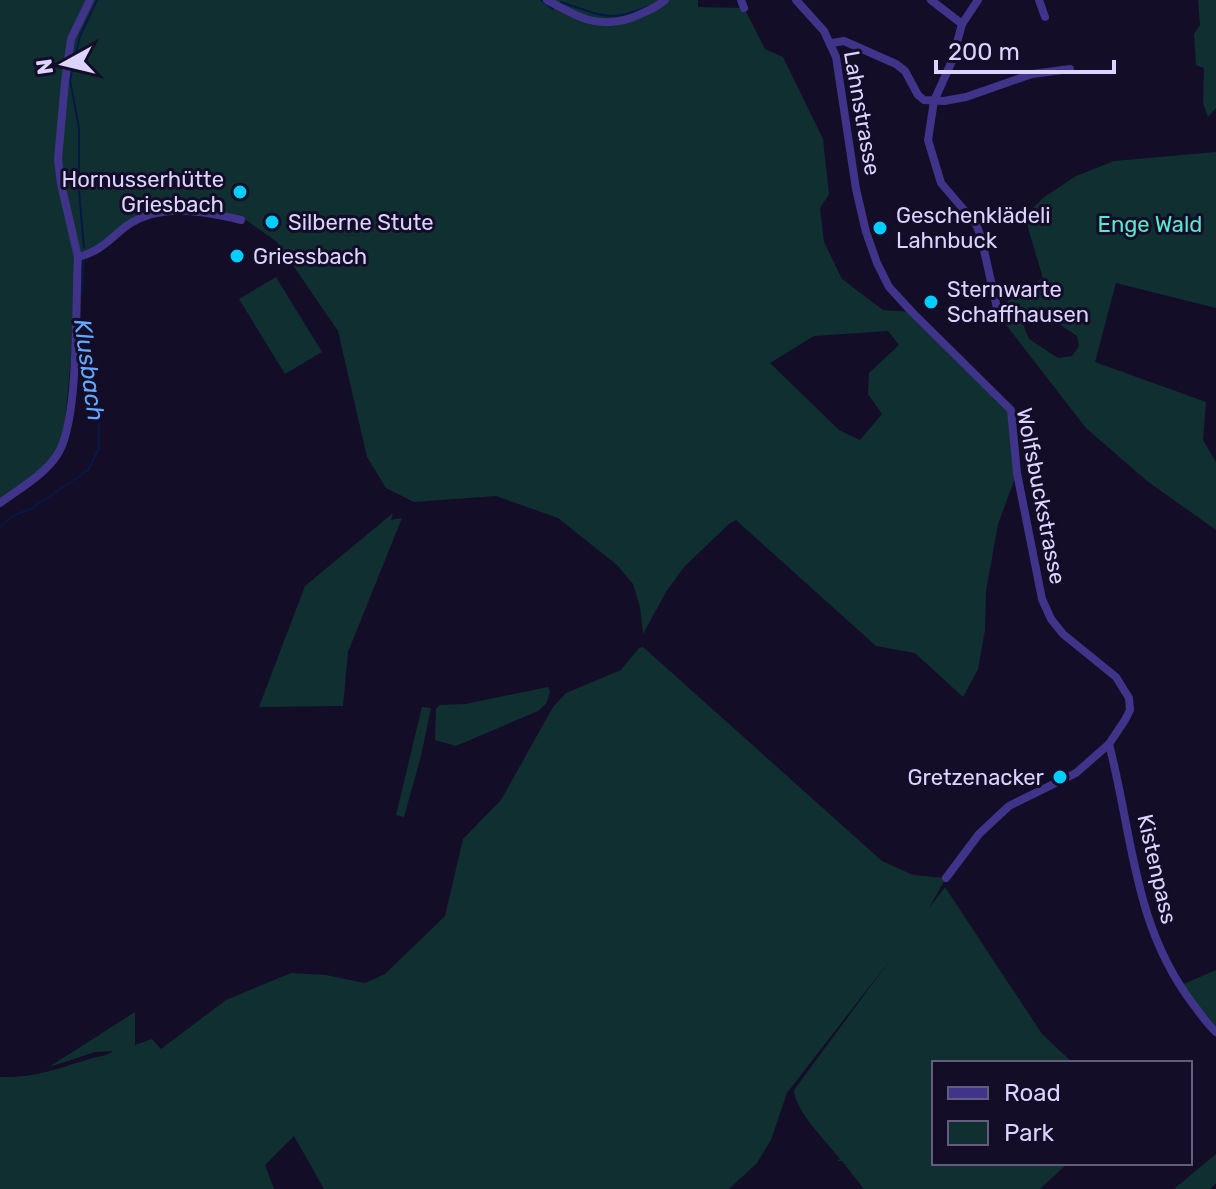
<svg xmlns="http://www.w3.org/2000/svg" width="1216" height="1189" viewBox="0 0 1216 1189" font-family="Rubik,sans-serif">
	<rect width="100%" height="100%" fill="#140d27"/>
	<g fill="#102f31" fill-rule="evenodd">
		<path d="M0 0H698V7L744 8 765 49 783 57 823 139 829 194 820 208 824 242 842 279 883 310 912 312 1011 410 1017 473 998 524 986 591 985 630 978 669 963 697 915 653 876 646 736 520 729 524 684 567 666 592 643 634 640 607 633 584 617 565 558 518 496 496 414 502 386 488 367 457 338 331 277 242 243 218 203 208 139 216 112 239 81 254 63 441 42 469 0 500ZM888 331 899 345 869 373 868 394 882 414 860 440 839 430 770 363 814 336Z"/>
		<path d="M1198 0H1216V108L1208 117 1203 103 1204 68 1196 65 1194 34 1200 25Z"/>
		<path d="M1216 152V308L1116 283 1095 362 1206 402 1203 440 1216 462V530L1147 481 1086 428 1003 321 997 308 1043 278 1028 228V218L1031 210 1043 198 1076 176 1114 161ZM1019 314H1044L1077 336 1079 346 1072 356 1058 358 1029 339Z"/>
		<path d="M276 277 322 352 285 374 239 299Z"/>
		<path d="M393 513 391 520 402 518 348 652 343 706 259 707 305 586Z"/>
		<path d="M643 647 882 861 913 875 946 878 929 908 945 887 1042 1034 1073 1063H934V1163H1068L1040 1189H864L842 1161H837L840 1159C826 1141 795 1111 794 1090L890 960 787 1093 771 1140 757 1163 729 1189H324L294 1136 265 1165 274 1189H0V1077C35 1078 57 1069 89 1059 98 1056 106 1057 113 1051L95 1052 49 1067 135 1012V1045L152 1039 161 1049 226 1000 291 973 326 975 365 983 385 974 445 916 463 839 501 800 553 707 566 693 621 670 639 648Z"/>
		<path d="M548 687 550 692 546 704 538 711 456 746 435 740 436 708 440 705 465 704Z"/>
		<path d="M422 707 431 708 421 756 404 817 396 815Z"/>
		<path d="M1216 970V1032L1179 986Z"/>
		<path d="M1216 1154V1183L1210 1189H1174Z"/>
	</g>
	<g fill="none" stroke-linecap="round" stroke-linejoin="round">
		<g stroke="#061847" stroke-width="2">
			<path d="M541 0 553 9"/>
			<path d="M561 2C599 14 607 24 647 7"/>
			<path d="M84 248 79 191V128L70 80 80 36 97 0"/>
			<path d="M81 295 84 259"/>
			<path d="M0 527 14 515 31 509 88 470 99 448V424L96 399 80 333"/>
		</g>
		<g stroke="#3f348a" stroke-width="8">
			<path d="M90 0 71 39 65 82 58 159 61 184 78 257C99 252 109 240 125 227 158 202 205 211 241 220"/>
			<path d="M547 0C577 17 597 29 631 18 643 13 655 9 665 0"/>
			<path d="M741 0 744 8"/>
			<path d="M796 0 824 31 836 57 856 189 866 232 877 263 889 287 912 312 1011 410 1017 473 1042 599 1051 619 1063 634 1116 677 1129 698 1130 710 1125 720 1109 744 1076 773 1009 806 979 834 946 878"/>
			<path d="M931 0 962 24"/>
			<path d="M978 0 962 24 952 61 934 101 928 140 941 183 976 224 981 237 997 308"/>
			<path d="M1039 0 1045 17"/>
			<path d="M832 43 844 41 896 64 905 71 918 95 924 100 944 101 966 97 1032 74 1070 69"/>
			<path d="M0 503C19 489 44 475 57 455 80 422 75 301 78 257"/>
			<path d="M1109 744C1133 836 1133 925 1193 1004 1200 1013 1207 1024 1216 1032"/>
		</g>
	</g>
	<g fill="#00cefe" stroke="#140d27" stroke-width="3">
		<circle cx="240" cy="192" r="8"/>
		<circle cx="272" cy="222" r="8"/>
		<circle cx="880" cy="228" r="8"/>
		<circle cx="237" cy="256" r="8"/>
		<circle cx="931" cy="302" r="8"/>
		<circle cx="1060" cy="777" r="8"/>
	</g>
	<g text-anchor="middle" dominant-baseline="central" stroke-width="6" stroke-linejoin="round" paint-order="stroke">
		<g font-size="22" fill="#dcd3ff" stroke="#140d27">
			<text transform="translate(862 113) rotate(80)">Lahnstrasse</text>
			<text transform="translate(1041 496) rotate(79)">Wolfsbuckstrasse</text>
			<text transform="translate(1157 869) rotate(77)">Kistenpass</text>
		</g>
		<g font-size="22" fill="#dcd3ff" stroke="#140d27" text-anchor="start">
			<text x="224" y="179" text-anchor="end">Hornusserhütte<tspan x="224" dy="25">Griesbach</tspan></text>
			<text x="896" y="215">Geschenklädeli<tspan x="896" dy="25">Lahnbuck</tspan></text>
			<text x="288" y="222">Silberne Stute</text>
			<text x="253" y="256">Griessbach</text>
			<text x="947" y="289">Sternwarte<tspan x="947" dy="25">Schaffhausen</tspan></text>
			<text x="1044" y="777" text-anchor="end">Gretzenacker</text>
		</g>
		<g font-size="22" fill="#55e9d1" stroke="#140d27">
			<text x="1150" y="224">Enge Wald</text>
		</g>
		<g font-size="24" font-style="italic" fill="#61a8ff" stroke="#140d27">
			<text transform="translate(89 370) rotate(82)">Klusbach</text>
		</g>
	</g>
	<rect x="932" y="1061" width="260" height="104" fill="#140d27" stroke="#645c7d" stroke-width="2"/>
	<rect x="948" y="1087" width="40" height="12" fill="#3f348a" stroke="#645c7d" stroke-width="2"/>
	<text x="1004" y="1101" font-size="24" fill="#dcd3ff">Road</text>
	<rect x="948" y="1121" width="40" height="24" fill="#102f31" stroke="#645c7d" stroke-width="2"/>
	<text x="1004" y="1141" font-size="24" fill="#dcd3ff">Park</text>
	<g transform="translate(64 64) rotate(262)" stroke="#140d27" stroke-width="6" paint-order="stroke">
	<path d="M0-6L14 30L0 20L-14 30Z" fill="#dcd3ff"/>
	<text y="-12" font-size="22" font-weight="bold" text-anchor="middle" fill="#dcd3ff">N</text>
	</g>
	<path d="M936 60v12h178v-12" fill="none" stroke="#dcd3ff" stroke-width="4"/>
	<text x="948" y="60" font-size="24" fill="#dcd3ff" stroke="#140d27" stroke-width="6" paint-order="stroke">200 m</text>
</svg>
